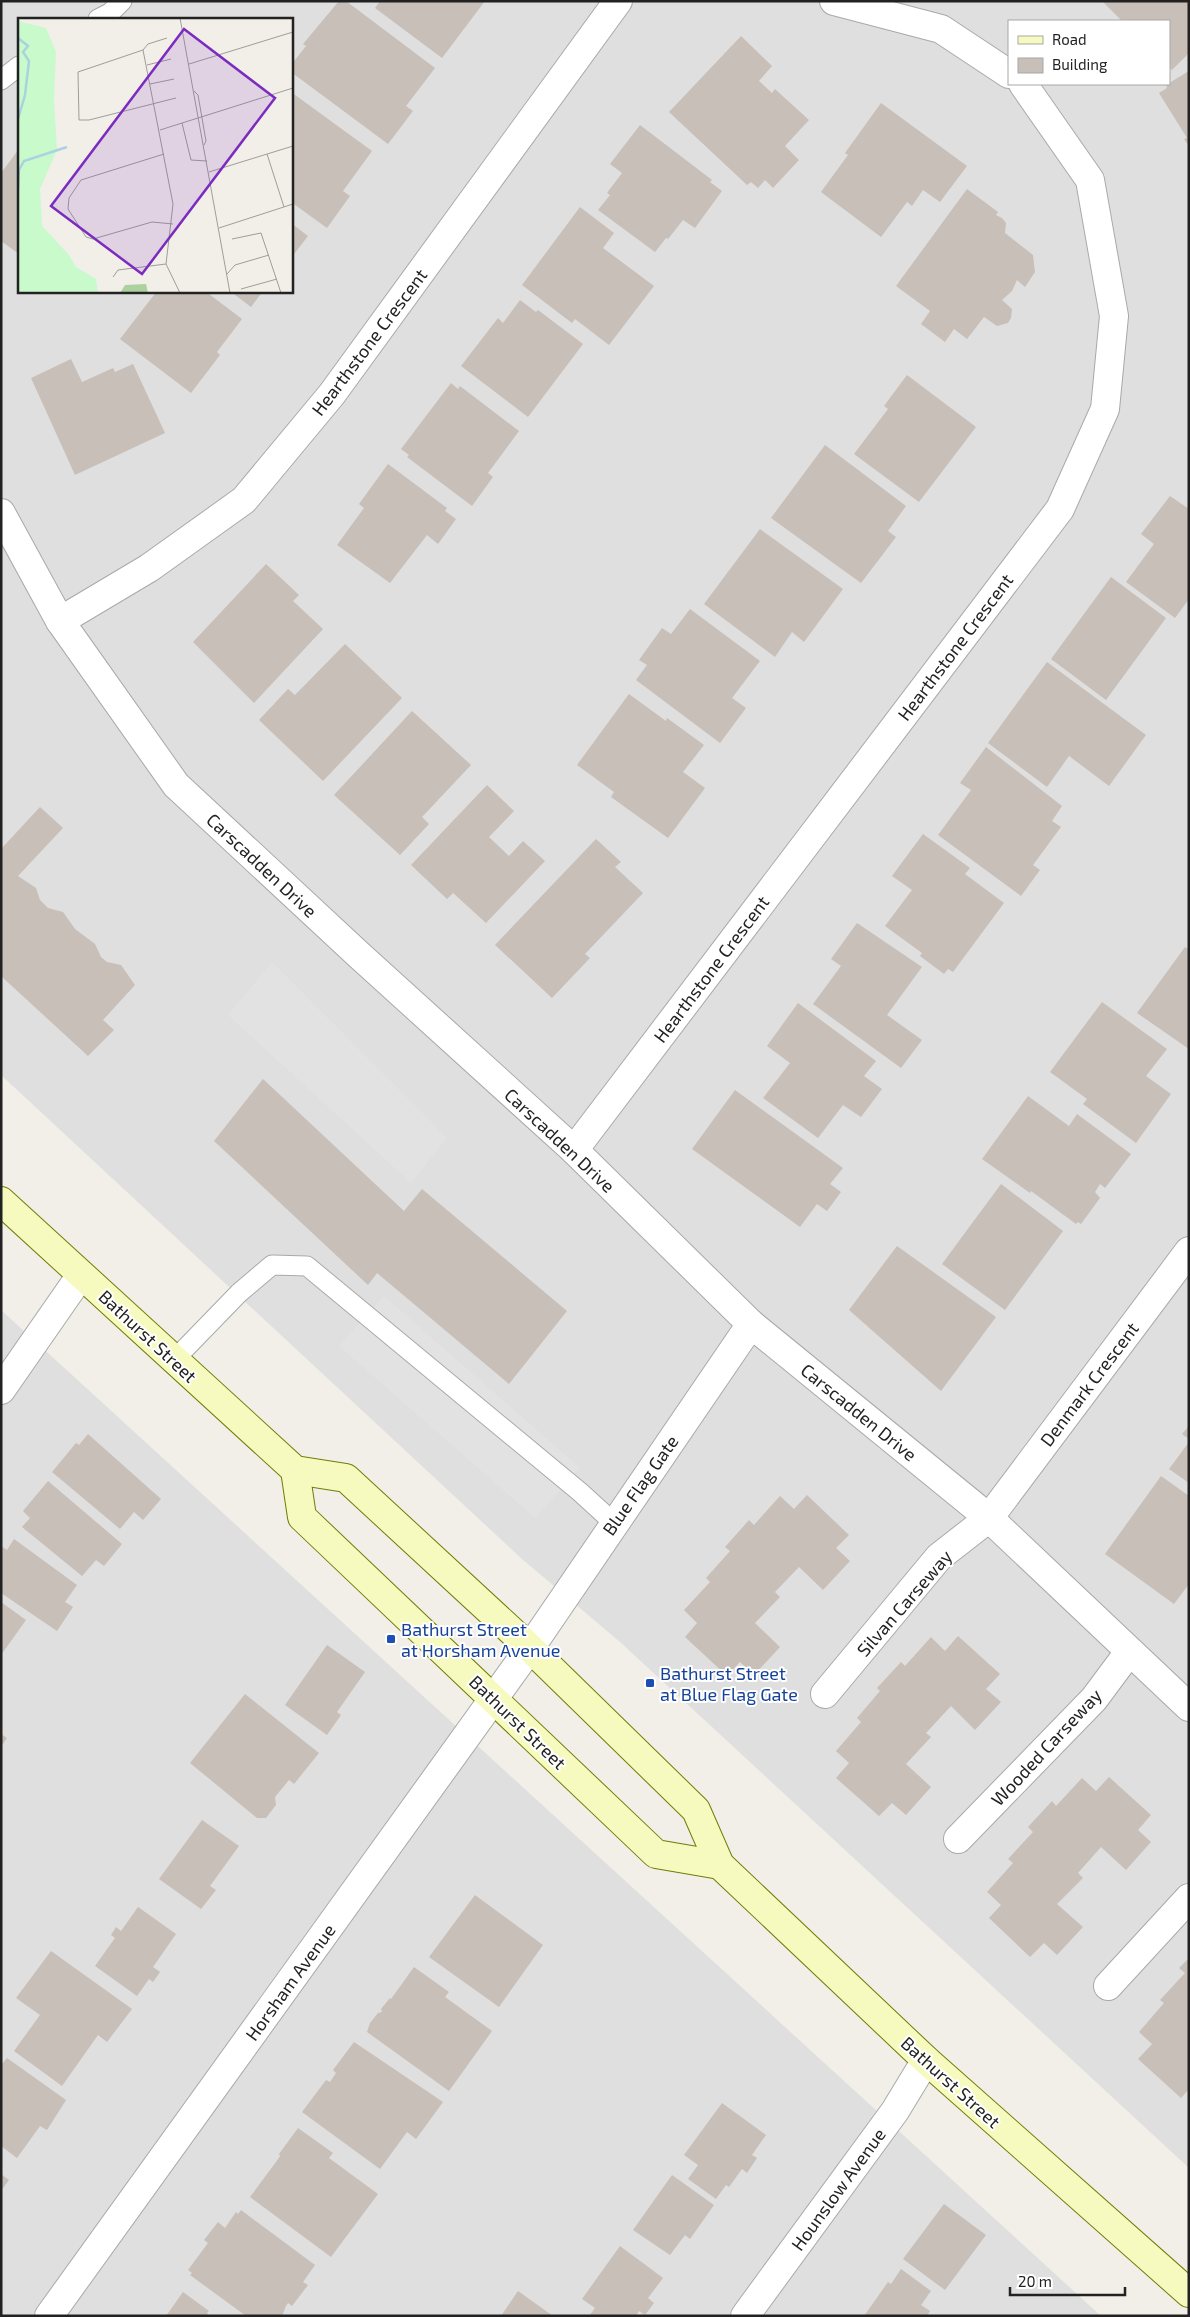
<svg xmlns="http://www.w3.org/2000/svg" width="1190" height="2317" viewBox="0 0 1190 2317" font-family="'Exo 2',sans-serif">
	<rect width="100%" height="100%" fill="#f2efe9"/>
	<g fill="#e0dfdf" fill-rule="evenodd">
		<path d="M1 1H1189V2168L620 1642 522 1559 1 1075ZM19 19H291V291H19ZM1009 21H1169V84H1009Z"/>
		<path d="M1 1310 1101 2316H1Z"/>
	</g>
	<g fill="#e2e2e2">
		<path d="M272 962 447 1138 411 1183 228 1015Z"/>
		<path d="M384 1296 580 1468 535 1518 339 1346Z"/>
	</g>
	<g fill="#c7bfb8">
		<path d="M339 1H346L435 68 406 106 413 111 388 144 291 72V65L306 46 303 44Z"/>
		<path d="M380 1H485L442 58 375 8Z"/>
		<path d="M1102 1H1189V53L1172 70 1169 67V21H1122Z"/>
		<path d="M741 36 772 66 759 81 772 93 775 89 809 120 785 146 799 160 773 188 765 180 758 188 751 182 747 185 669 112Z"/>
		<path d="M1189 71V146L1184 139 1187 138 1159 93 1167 88 1166 85Z"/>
		<path d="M291 92 372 151 343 191 350 196 327 228 291 202Z"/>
		<path d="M881 103 967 166 940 202 923 190 912 206 907 202 881 237 821 192 848 155 845 153Z"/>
		<path d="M640 125 712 180 710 182 722 191 695 228 683 220 668 239 666 238 655 252 598 210 610 195 607 193 622 173 610 164Z"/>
		<path d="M19 149V254L1 241V173Z"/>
		<path d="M967 189 998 212 996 215 1002 218 1006 223 1005 233 1033 255 1035 272 1025 287 1017 280 1012 291 1002 300 1012 309 1011 318 1008 323 997 326 984 317 967 339 954 329 945 342 921 324 930 311 896 286Z"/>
		<path d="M580 207 614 233 603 248 654 286 609 345 575 319 572 323 522 285Z"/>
		<path d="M291 223 308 236 291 258Z"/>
		<path d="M157 291H205L242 319 217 352 220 355 191 393 120 339Z"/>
		<path d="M230 291H263L251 307Z"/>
		<path d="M520 300 536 312 538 310 583 344 528 417 461 366 498 318 503 323Z"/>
		<path d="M71 359 82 382 113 368 115 372 133 364 165 433 75 475 31 378Z"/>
		<path d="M907 375 976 427 919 502 854 454 888 409 884 406Z"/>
		<path d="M451 383 458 389 460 386 519 431 488 473 493 477 472 506 407 457 409 455 401 449Z"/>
		<path d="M825 445 906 506 888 531 896 537 861 583 771 518Z"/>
		<path d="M388 464 447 508 445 511 456 519 438 544 427 535 390 583 337 545 364 508 359 504Z"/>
		<path d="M1170 496 1189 509V599L1175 618 1126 582 1154 544 1141 534Z"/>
		<path d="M760 529 843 589 804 642 792 632 775 657 704 604Z"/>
		<path d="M266 564 299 595 293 601 323 629 254 703 193 642Z"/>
		<path d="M1111 577 1166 618 1106 700 1051 659Z"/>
		<path d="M690 609 760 661 732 698 746 708 720 743 636 680 647 665 639 660 662 628 671 634Z"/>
		<path d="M345 644 402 698 323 781 259 720 288 689 295 695Z"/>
		<path d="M1047 662 1146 735 1109 786 1069 756 1047 787 988 743Z"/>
		<path d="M629 694 666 721 667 718 704 745 683 772 705 788 668 838 611 797 614 792 577 765Z"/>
		<path d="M412 711 471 765 422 817 429 824 400 855 334 795Z"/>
		<path d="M986 747 1062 806 1052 821 1061 827 1033 865 1040 870 1021 896 938 835 971 790 960 783Z"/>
		<path d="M487 785 514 811 489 837 509 856 523 841 545 861 486 923 453 893 447 899 411 865Z"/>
		<path d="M40 807 63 828 18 876 36 888 40 900 48 908 63 912 75 929 95 944 101 957 107 962 121 965 135 985 103 1020 114 1030 88 1056 1 976V849Z"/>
		<path d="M923 834 970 868 965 874 1004 903 953 972 948 969 944 974 920 956 922 953 885 926 912 890 892 876Z"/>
		<path d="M596 839 621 862 615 867 643 893 585 954 590 958 552 998 495 945Z"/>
		<path d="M857 923 922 967 887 1015 922 1040 901 1068 813 1004 841 966 831 959Z"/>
		<path d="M1185 947 1189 950V1049L1137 1013Z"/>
		<path d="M1102 1002 1167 1049 1146 1076 1171 1094 1136 1143 1083 1104 1087 1099 1050 1072Z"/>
		<path d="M798 1003 876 1061 864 1076 882 1089 861 1117 843 1105 818 1138 763 1098 790 1063 767 1046Z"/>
		<path d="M263 1079 404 1211 422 1189 567 1311 509 1384 377 1273 368 1285 214 1141Z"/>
		<path d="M735 1090 843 1168 830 1184 841 1192 827 1211 817 1204 800 1227 692 1149Z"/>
		<path d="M1028 1096 1069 1126 1077 1114 1131 1154 1105 1188 1100 1184 1095 1192 1100 1198 1081 1224 1078 1222 1076 1224 1031 1191 1030 1193 982 1159Z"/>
		<path d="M1001 1184 1063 1231 1005 1310 942 1264Z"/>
		<path d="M897 1246 996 1317 941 1391 849 1310Z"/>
		<path d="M1189 1426V1439L1182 1434Z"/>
		<path d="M88 1434 161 1499 143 1520 134 1512 120 1529 52 1472 76 1443 79 1445Z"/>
		<path d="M1189 1442V1483L1169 1469Z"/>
		<path d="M1161 1476 1189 1496V1584L1174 1604 1105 1554Z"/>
		<path d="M48 1481 122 1544 104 1566 96 1560 82 1576 22 1527 30 1518 23 1511Z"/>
		<path d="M807 1495 849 1535 836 1548 850 1561 823 1590 799 1567 775 1592 780 1597 755 1623 780 1647 754 1675 740 1662 727 1676 685 1637 697 1623 684 1610 710 1582 706 1578 730 1551 725 1547 749 1520 754 1525 780 1496 794 1509Z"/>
		<path d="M14 1539 77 1585 65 1602 73 1607 57 1631 1 1593V1546L7 1550Z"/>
		<path d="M1 1602 26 1620 1 1655Z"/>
		<path d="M958 1636 1000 1674 986 1689 1001 1702 975 1730 951 1706 926 1733 931 1737 906 1764 931 1787 906 1815 892 1803 879 1816 836 1778 849 1763 836 1751 861 1722 857 1718 880 1691 877 1688 901 1662 905 1666 931 1637 945 1651Z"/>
		<path d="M327 1645 365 1672 337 1712 341 1715 327 1735 285 1705Z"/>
		<path d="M245 1694 319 1753 294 1784 289 1780 275 1797 276 1805 266 1818H257L190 1763Z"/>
		<path d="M1 1734 7 1738 1 1747Z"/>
		<path d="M1109 1777 1151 1815 1138 1830 1151 1842 1126 1870 1101 1847 1078 1873 1083 1878 1057 1904 1083 1927 1057 1955 1044 1943 1030 1957 989 1918 1001 1905 987 1892 1013 1863 1008 1859 1033 1832 1028 1827 1052 1801 1056 1806 1082 1778 1096 1791Z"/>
		<path d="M202 1820 239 1846 210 1886 216 1890 201 1909 159 1879Z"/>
		<path d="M475 1895 543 1945 499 2007 429 1957Z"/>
		<path d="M138 1907 176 1934 153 1967 160 1972 153 1982 149 1979 137 1996 95 1966 115 1938 111 1935 116 1927 121 1931Z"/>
		<path d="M51 1951 132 2009 107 2042 98 2035 62 2086 14 2051 40 2015 16 1998Z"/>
		<path d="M1189 1958V2089L1181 2098 1138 2059 1152 2044 1139 2032 1164 2003 1160 2000 1185 1973 1179 1968Z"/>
		<path d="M414 1967 449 1992 445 1997 492 2031 449 2091 367 2032 370 2023 378 2013 382 2012 381 2009 390 1998 391 1999Z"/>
		<path d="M354 2042 443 2102 416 2139 407 2132 380 2169 302 2112 326 2080 330 2082 336 2073 333 2070Z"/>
		<path d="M7 2058 66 2100 47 2130 40 2126 17 2158 1 2146V2065Z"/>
		<path d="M722 2103 766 2135 752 2155 757 2158 747 2173 742 2169 729 2187 726 2185 716 2199 688 2179 698 2165 684 2155Z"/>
		<path d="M298 2128 333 2153 329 2158 378 2194 331 2257 250 2197 276 2162 280 2156 279 2154Z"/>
		<path d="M1 2174 9 2180 1 2191Z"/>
		<path d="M672 2175 714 2205 690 2239 685 2235 670 2255 633 2230Z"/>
		<path d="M944 2204 986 2235 945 2290 903 2259Z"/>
		<path d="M241 2210 315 2265 303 2282 308 2285 292 2306 288 2303 286 2306 282 2316H246L190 2275 192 2273 188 2270 208 2243 204 2240 218 2222 225 2228 236 2212 238 2214Z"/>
		<path d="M620 2246 663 2278 648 2298 654 2303 645 2315 639 2311 636 2316H589L595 2308 582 2299Z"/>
		<path d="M901 2269 931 2291 921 2305 930 2311 927 2316H864L888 2282 891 2284Z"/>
		<path d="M518 2291 553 2316H501Z"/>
		<path d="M183 2292 209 2311 207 2313 210 2316H166Z"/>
	</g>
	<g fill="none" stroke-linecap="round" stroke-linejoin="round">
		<g stroke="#a9a9a9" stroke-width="21">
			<g id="service">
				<path d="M98 19 110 13 122 1"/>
				<path d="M1 80 19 66"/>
				<path d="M174 1360 239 1293 272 1265 307 1266 580 1492 614 1523"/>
			</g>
		</g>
		<g stroke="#a9a9a9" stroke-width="30">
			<g id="minor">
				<path d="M834 1 941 29 1009 74"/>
				<path d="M1 513 60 621 176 785 359 955 574 1150 751 1324 989 1518 1189 1707"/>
				<path d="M60 621 149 568 244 500 332 394 618 1"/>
				<path d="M574 1150 1060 509 1105 409 1114 316 1090 180 1023 84"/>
				<path d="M1 1390 81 1275"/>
				<path d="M825 1694 939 1557 989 1518 1189 1251"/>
				<path d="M958 1839 1094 1699 1129 1652"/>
				<path d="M1108 1986 1189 1898"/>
				<path d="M49 2316 530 1648 751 1324"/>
				<path d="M745 2316 895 2111 926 2060"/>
			</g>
		</g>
		<g stroke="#707d05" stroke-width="30">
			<g id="secondary">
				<path d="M1 1201 295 1470 346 1478 530 1648 696 1810 720 1865 926 2060 1189 2293"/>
				<path d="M295 1470 302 1517 656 1854 720 1865"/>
			</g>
		</g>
		<use href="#service" stroke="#fff" stroke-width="19"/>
		<use href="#minor" stroke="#fff" stroke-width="28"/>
		<use href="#secondary" stroke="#f7fabf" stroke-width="28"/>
	</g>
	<g fill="#1a4fb4" stroke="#fff" stroke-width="2">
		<rect x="386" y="1634" width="10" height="10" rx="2.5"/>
		<rect x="645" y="1678" width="10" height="10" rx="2.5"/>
	</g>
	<g text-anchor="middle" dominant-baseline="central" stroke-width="4" stroke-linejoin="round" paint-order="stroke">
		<g font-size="18" fill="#222" stroke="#fff">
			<text transform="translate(369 342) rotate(-53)">Hearthstone Crescent</text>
			<text transform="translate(955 647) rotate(-53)">Hearthstone Crescent</text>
			<text transform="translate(262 865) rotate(43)">Carscadden Drive</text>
			<text transform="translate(711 969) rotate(-53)">Hearthstone Crescent</text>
			<text transform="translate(560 1140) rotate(43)">Carscadden Drive</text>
			<text transform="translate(148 1336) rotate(43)">Bathurst Street</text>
			<text transform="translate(1089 1384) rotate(-53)">Denmark Crescent</text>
			<text transform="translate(859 1412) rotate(39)">Carscadden Drive</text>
			<text transform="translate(640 1485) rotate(-55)">Blue Flag Gate</text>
			<text transform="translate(904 1603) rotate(-49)">Silvan Carseway</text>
			<text transform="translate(518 1722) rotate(44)">Bathurst Street</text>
			<text transform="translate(1046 1747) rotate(-47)">Wooded Carseway</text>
			<text transform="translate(290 1982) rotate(-54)">Horsham Avenue</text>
			<text transform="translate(951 2082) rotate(42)">Bathurst Street</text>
			<text transform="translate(838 2189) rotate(-54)">Hounslow Avenue</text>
		</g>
		<g font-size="18" fill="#164399" stroke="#fff" text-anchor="start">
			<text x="401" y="1629">Bathurst Street<tspan x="401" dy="21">at Horsham Avenue</tspan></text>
			<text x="660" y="1673">Bathurst Street<tspan x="660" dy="21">at Blue Flag Gate</tspan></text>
		</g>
	</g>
	<g transform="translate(18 18)">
		<rect width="275" height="275" fill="#f2efe9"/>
		<path d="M128 266 130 275H102L107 267Z" fill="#add19e"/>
		<path d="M0 3 28 10 38 34 36 81 39 132 22 171 24 208 51 237 58 249 78 261 80 275H0Z" fill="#c8facc"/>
		<path fill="none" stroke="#aad3df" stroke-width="2.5" d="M0 20 10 28 5 34 11 43 7 77 0 101M0 171 1 152 6 143 49 129"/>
		<path fill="none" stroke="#9f9d99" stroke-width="1" d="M162 0 212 275M125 32 155 186 148 246 162 275M125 32 60 54 61 102H71L158 80M125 32 130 26 149 20M171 46 275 14M129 47 153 41M132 66 156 61M176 73 180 77 188 123 186 127M164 105 173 142 189 143M142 112 275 70M146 136 63 162 51 180 50 191 68 219 75 221 134 204 155 206M249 136 266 189M191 154 275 128M201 210 275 186M214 221 243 215 263 275M209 256 217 247 251 237M95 259 100 252 148 246M223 271 259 261"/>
		<path fill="#7b2cbf" fill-opacity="0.15" stroke="#7b2cbf" stroke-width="2.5" d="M166 11 257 80 124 256 33 188Z"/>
		<rect width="275" height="275" fill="none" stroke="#222" stroke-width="2.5"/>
	</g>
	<rect width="1190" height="2317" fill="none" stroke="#222222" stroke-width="5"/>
	<rect x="1008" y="20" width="162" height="65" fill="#ffffff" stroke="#a7a7a7"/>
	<rect x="1018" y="36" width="25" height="8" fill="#f7fabf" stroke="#a7a7a7"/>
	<text x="1052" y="45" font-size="15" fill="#222222">Road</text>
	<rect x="1018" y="58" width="25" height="15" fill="#c7bfb8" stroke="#a7a7a7"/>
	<text x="1052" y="70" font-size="15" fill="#222222">Building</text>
	<path d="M1010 2287v8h115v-8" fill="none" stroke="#222222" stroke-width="2.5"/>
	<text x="1018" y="2287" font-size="15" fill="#222222" stroke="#ffffff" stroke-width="4" paint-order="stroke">20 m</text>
</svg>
